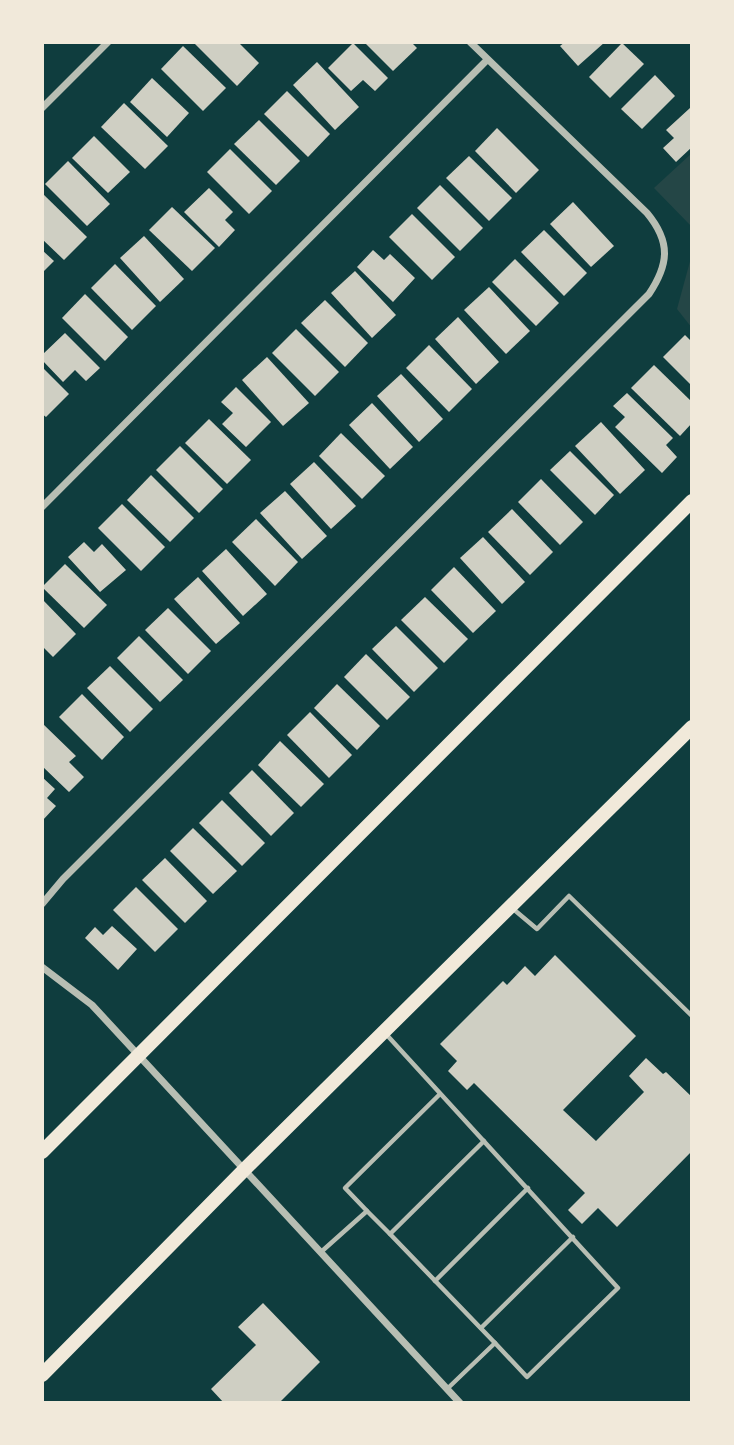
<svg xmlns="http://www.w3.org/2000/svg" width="734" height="1445" viewBox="0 0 734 1445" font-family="'Roboto Condensed',sans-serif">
	<rect width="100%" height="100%" fill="#0f3d3e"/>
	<g fill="#244646">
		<path d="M692 153V227L654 188Z"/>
		<path d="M692 254V328L677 309Z"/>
	</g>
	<g fill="#cfcfc3">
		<path d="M193 42H238L259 63 237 86Z"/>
		<path d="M364 42H411L417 48 393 71Z"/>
		<path d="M565 42H605L578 66 560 46Z"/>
		<path d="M353 43 388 78 375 91 363 80 351 91 328 68Z"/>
		<path d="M622 43 644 64 610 98 589 77Z"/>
		<path d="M183 46 226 88 203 111 161 69Z"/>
		<path d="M317 62 359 107 335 130 293 85Z"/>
		<path d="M655 75 675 96 642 129 621 109Z"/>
		<path d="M152 78 189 113 167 137 130 102Z"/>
		<path d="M287 91 330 134 308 157 264 114Z"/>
		<path d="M124 103 168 146 145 169 101 127Z"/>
		<path d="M690 108 692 147 676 162 663 148 674 138 666 130Z"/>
		<path d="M259 120 300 161 276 185 234 144Z"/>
		<path d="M497 128 539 170 516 193 475 151Z"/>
		<path d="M94 136 130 172 108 193 72 158Z"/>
		<path d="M230 149 272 191 249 214 207 172Z"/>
		<path d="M469 156 512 198 489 221 446 178Z"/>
		<path d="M68 161 110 204 87 226 45 184Z"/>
		<path d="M440 185 483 228 460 251 417 208Z"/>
		<path d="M209 188 233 212 225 220 235 230 219 247 184 212Z"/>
		<path d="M42 193 87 237 64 260 42 239Z"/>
		<path d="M573 202 614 246 591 267 550 224Z"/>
		<path d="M172 207 215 248 192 271 149 230Z"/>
		<path d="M412 214 455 257 432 280 389 237Z"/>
		<path d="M544 230 587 273 564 296 521 252Z"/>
		<path d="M144 236 184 279 160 302 120 258Z"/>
		<path d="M42 250 54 261 42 273Z"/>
		<path d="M373 250 384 260 390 254 415 278 393 302 357 267Z"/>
		<path d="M515 259 559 303 536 326 492 282Z"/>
		<path d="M115 264 156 306 132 330 91 288Z"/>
		<path d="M355 271 396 315 372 338 331 293Z"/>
		<path d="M489 287 530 331 506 354 464 310Z"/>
		<path d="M85 294 128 337 105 361 62 318Z"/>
		<path d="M325 300 368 343 345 367 301 323Z"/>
		<path d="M458 317 499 362 476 384 435 339Z"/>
		<path d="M296 329 339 372 315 396 272 353Z"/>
		<path d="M65 333 100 368 86 381 75 370 63 382 42 360V355Z"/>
		<path d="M685 335 692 342V386L663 357Z"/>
		<path d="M429 345 472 389 449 412 406 368Z"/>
		<path d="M267 357 309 403 283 426 242 380Z"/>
		<path d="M654 365 692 402V423L680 436 631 388Z"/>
		<path d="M42 367 69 394 46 417 42 414Z"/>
		<path d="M401 374 443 419 419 442 377 396Z"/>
		<path d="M236 387 271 422 246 447 222 424 233 413 221 402Z"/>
		<path d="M627 393 673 438 666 445 677 457 662 473 615 427 625 417 613 406Z"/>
		<path d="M372 403 413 447 390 469 349 425Z"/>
		<path d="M209 419 251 460 227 484 185 443Z"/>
		<path d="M601 422 645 470 620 494 575 446Z"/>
		<path d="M341 433 385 476 362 499 319 456Z"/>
		<path d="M180 446 223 489 199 513 156 470Z"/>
		<path d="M570 451 614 495 595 515 550 470Z"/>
		<path d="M314 462 356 506 331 529 290 484Z"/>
		<path d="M151 475 194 518 170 542 127 500Z"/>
		<path d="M541 479 583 522 560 545 518 502Z"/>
		<path d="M285 491 327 536 302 559 260 513Z"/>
		<path d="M122 504 165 547 141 571 98 528Z"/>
		<path d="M512 509 553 552 530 575 488 532Z"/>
		<path d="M256 519 298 562 275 586 232 542Z"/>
		<path d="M483 537 525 582 502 604 460 558Z"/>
		<path d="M84 542 94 552 102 544 126 570 100 592 68 557Z"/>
		<path d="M226 549 267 594 243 616 202 571Z"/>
		<path d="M65 564 107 605 84 628 42 587Z"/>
		<path d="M454 567 496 611 473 633 431 590Z"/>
		<path d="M198 577 240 623 216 644 174 599Z"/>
		<path d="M425 597 468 639 444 663 401 620Z"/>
		<path d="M42 599 76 634 53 657 42 646Z"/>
		<path d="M168 608 211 651 188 674 145 630Z"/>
		<path d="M396 626 438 668 414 692 372 649Z"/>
		<path d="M139 636 183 680 160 702 117 658Z"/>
		<path d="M366 654 410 697 387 720 344 677Z"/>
		<path d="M110 666 153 709 130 732 87 688Z"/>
		<path d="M337 684 380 726 357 750 314 708Z"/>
		<path d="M82 694 124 737 102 760 59 717Z"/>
		<path d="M310 712 352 755 329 778 287 735Z"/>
		<path d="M42 723 76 756 69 762 84 777 69 792 42 766Z"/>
		<path d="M280 741 324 784 301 807 258 765Z"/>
		<path d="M252 770 294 813 271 836 229 793Z"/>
		<path d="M42 777 55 789 47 798 56 806 42 821Z"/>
		<path d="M222 800 265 843 242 866 199 823Z"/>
		<path d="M193 828 237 871 213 894 170 851Z"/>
		<path d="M165 858 207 901 185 923 142 880Z"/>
		<path d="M136 887 178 929 155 952 113 910Z"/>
		<path d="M112 926 137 949 118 970 85 938 95 927 103 935Z"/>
		<path d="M555 955 636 1036 563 1110 596 1141 644 1092 629 1076 646 1058 663 1074 666 1072 692 1097V1151L617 1227 598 1208 582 1224 568 1210 585 1193 474 1083 467 1090 448 1071 457 1061 440 1044 503 981 507 985 525 966 535 976Z"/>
		<path d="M263 1303 320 1362 279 1403H224L211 1389 256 1345 238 1327Z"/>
	</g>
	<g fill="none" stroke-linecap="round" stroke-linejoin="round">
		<g stroke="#b8beb3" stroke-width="4.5">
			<path d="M512 908 537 929 569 896 692 1016"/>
			<path d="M385 1033 618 1288 527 1377 495 1343"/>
			<path d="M367 1211 390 1234 484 1141"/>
			<path d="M390 1234 495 1343 447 1389"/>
			<path d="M321 1252 367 1211 345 1188 439 1095"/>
			<path d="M435 1281 528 1188"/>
			<path d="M481 1328 573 1237"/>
		</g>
		<g stroke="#b8beb3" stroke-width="7">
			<path d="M42 108 108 42"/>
			<path d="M42 507 487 60"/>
			<path d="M42 904 63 879 649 294C669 264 671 242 647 213L470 42"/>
			<path d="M42 967 92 1005 460 1403"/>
		</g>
		<g stroke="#f1e9da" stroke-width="14">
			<path d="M42 1152 692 501"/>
			<path d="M42 1375 245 1169 692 727"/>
		</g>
	</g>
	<rect width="734" height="1445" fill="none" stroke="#f1e9da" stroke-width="88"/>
</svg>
